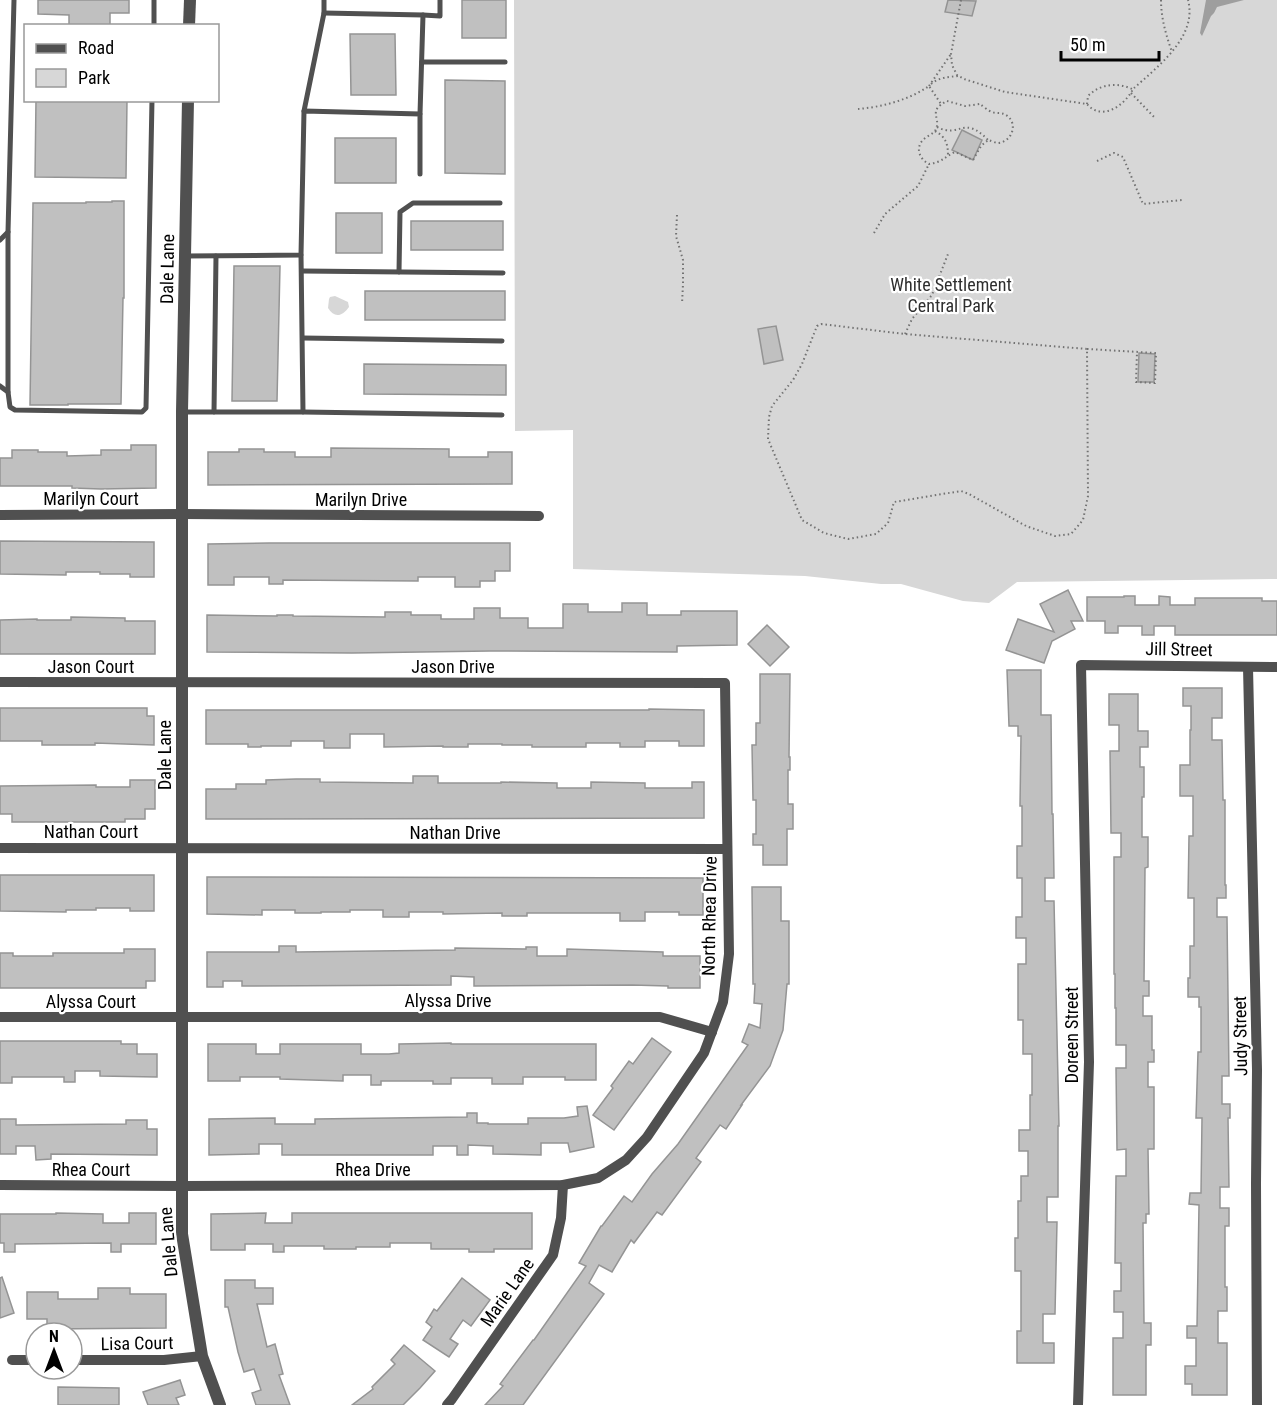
<svg xmlns="http://www.w3.org/2000/svg" width="1277" height="1405" viewBox="0 0 1277 1405" font-family="'Roboto Condensed',sans-serif">
	<rect width="100%" height="100%" fill="#fff"/>
	<g fill="#d7d7d7">
		<path d="M514 0H1277V579L1017 582 989 603 963 601 901 584H881L805 576 573 569V430L515 431Z"/>
		<path d="M335 296 348 302 349 307C342 317 334 318 328 308L329 299 330 297Z"/>
	</g>
	<path fill="#9e9e9e" d="M1206 0H1244L1217 7 1214 13 1211 16 1202 36 1200 33Z"/>
	<g fill="#c0c0c0" stroke="#949494" stroke-width="1.5">
		<path d="M38 0H129V13H110V26H69V15L38 14Z"/>
		<rect x="462" y="0" width="44" height="38"/>
		<path d="M948 0 976 1 972 16 945 12Z"/>
		<path d="M350 34H395L396 95H351Z"/>
		<path d="M445 80 505 81V174L445 173Z"/>
		<path d="M36 100H127L126 178 35 177Z"/>
		<path d="M962 130 982 140 973 160 952 150Z"/>
		<rect x="335" y="138" width="61" height="45"/>
		<path d="M112 201H124V298H123L121 404H68V405H30L33 203H86V202H112Z"/>
		<rect x="336" y="213" width="46" height="40"/>
		<rect x="411" y="221" width="92" height="29"/>
		<path d="M234 266H280L277 401H232Z"/>
		<rect x="365" y="291" width="140" height="29"/>
		<path d="M776 326 783 360 764 364 758 329Z"/>
		<path d="M1139 353 1155 354 1154 382H1138Z"/>
		<path d="M364 364 506 365V395L364 394Z"/>
		<path d="M131 445H156V488L101 489 72 488V486H0V458H12V450H38V452H67V456L101 455V450H131Z"/>
		<path d="M331 448 449 449V457H488V452H512V484L208 485V452H239V449H264V452H295V457H331Z"/>
		<path d="M0 541 154 542V577H130V574H100V572H66V575L0 574Z"/>
		<path d="M269 543H510V571H495V581H480V587H455V577H418V581L283 580V584H269V577H234V585H208V544Z"/>
		<path d="M1068 590 1083 621H1071L1075 629 1052 641 1044 663 1006 650 1018 619 1054 632 1040 604Z"/>
		<path d="M1124 596H1135V605H1159V596L1170 597V605H1195V598H1262V601H1277V635H1175V626H1154V635H1142V626H1118V633H1105V621H1087V597H1124Z"/>
		<path d="M622 603H647V615H681V611H737V645L677 646V652L490 651 352 653 207 652V615L277 616V615H293V616L385 617V612H411V615H441V619H474V608H500V618H528V628H563V604H588V612H622Z"/>
		<path d="M71 617 125 618V621H155V654H0V620L37 619V620H71Z"/>
		<path d="M767 625 789 647 770 666 748 644Z"/>
		<path d="M1007 670H1041V715H1051L1052 814H1053L1054 878H1045V901H1054L1059 1126H1058V1197H1047V1222H1057L1055 1314H1043V1343H1054V1363H1017V1331H1021V1271H1015V1238H1018V1201H1021V1176H1028V1151H1019V1130H1030V1095H1032V1054H1023V1020H1018V964H1026V938H1016V917H1022V878H1017V846H1022V806H1020L1021 736H1018V726H1009Z"/>
		<path d="M760 674H790L789 757H790V770H788V804H793V829H787V865H763V845H753V834H756V800H753L752 745H756V723H760Z"/>
		<path d="M1183 688H1222V718H1212V740H1222L1223 800H1225V885H1226V898H1217V917H1227L1229 1076H1222V1104H1230V1118H1228L1229 1187H1220V1208H1229V1226H1225V1287H1227V1311H1218V1343H1227V1395H1192V1384H1185V1366H1196V1338H1187V1326H1197L1199 1205 1189 1204 1190 1193H1201L1202 1118H1196L1198 1052H1201V1007H1199V997H1188V978H1190V946H1194V898H1188L1189 836H1193V796H1180V765H1190V730H1191V706H1183Z"/>
		<path d="M1109 694H1138V731H1148V747H1140V767H1144V797H1142V837H1148V867L1145 868 1144 981H1149V996H1143V1016H1152V1050H1154V1062H1148V1087H1154V1149H1148L1149 1214H1146V1223H1143L1144 1323H1151V1345H1146V1395H1113V1338H1123V1312H1114V1291H1121V1263H1115L1116 1176H1126V1149L1117 1150 1116 1068H1126V1045H1116V1008H1115V974H1114V857H1121V833H1111L1110 751H1119V725H1109Z"/>
		<path d="M0 708H147V716H154V745L95 743V745H42V741H0Z"/>
		<path d="M649 709 704 710V746H679V741H645V747H620V743H586V747H532V745H502V744H468V747H443V746L384 747V734H350V748H324V741H291V746H261V747H248V744H206V710H649Z"/>
		<path d="M413 776H438V783H501V782L557 783V788H591V782L645 783V788H692V782H704V818L206 819V789H236V784H266V780L296 779H320V782L413 783Z"/>
		<path d="M130 780H155V809H145V819H125V822H12V814H0V786L96 785V787H130Z"/>
		<path d="M0 875H154V911H130V908H96V910H66V912L0 911Z"/>
		<path d="M207 877 703 878V915H679V912H645V921H620V913H527V916H502V913L443 914V912H409V917H383V910H350V912H321V913H295V910H262V915L207 914Z"/>
		<path d="M752 887H781V921H789V984H787L783 1030 770 1066 741 1105H742L726 1129 720 1125 696 1158 701 1162 662 1215 657 1212 634 1243 631 1240 612 1272 599 1265 589 1283 604 1294 523 1405H485L503 1386 500 1384 533 1340H534L586 1266 579 1263 601 1226H602L624 1196 632 1202 652 1174 678 1144 748 1045 742 1042 749 1024 760 1028 762 1004 754 1003 755 984H753Z"/>
		<path d="M279 946H296V952L455 950V948L526 949V947H537V956H567V949L663 952V956H700V988H668V986L632 985 474 986V977L451 976V985L242 986V981H223V987H207V952H279Z"/>
		<path d="M124 949H155V981H146V988H0V953H13V956H53V953H124Z"/>
		<path d="M652 1038 671 1052 614 1130 593 1115 613 1088 611 1086 629 1061 633 1064Z"/>
		<path d="M0 1041H121V1044H137V1054H157V1077L100 1076V1071H75V1082H64V1077H12V1083H0Z"/>
		<path d="M451 1043V1044H596V1080H565V1077H523V1084H492V1078H451V1084H433V1081H381V1085H371V1075H343V1081L280 1079V1077H240V1081H208V1044H256V1054H280V1044H361V1054H389L399 1053V1044Z"/>
		<path d="M587 1106 594 1147 570 1152 568 1143H541V1155L493 1154V1146L468 1145V1155H457V1146H433V1155H282V1144H259V1154L209 1155V1119L275 1118V1124H315V1119L467 1117V1113H477V1123H488V1124H528V1118H564L578 1116 577 1107Z"/>
		<path d="M0 1119H16V1125L126 1124V1120H147V1129H157V1155L51 1154V1159L36 1160 35 1146H16V1154H0Z"/>
		<path d="M56 1213 103 1214V1223H129V1213H156V1244H121V1252H111V1243L15 1244V1252H4V1243H0V1214H56Z"/>
		<path d="M266 1213 265 1223H292V1213H532V1249H494V1252H469V1249H431V1243H390V1247H356V1249H324V1246H284V1252H273V1244H245V1250H211V1214Z"/>
		<path d="M2 1277 14 1313 0 1318V1278Z"/>
		<path d="M462 1278 490 1300 471 1326 463 1320 450 1339 458 1344 449 1357 423 1340 432 1327 426 1322 434 1309 437 1311Z"/>
		<path d="M225 1280H255V1288H273V1304H257L267 1347 275 1344 283 1374 279 1375 290 1405H256L252 1393 261 1390 254 1369 244 1372 238 1352 228 1307H225Z"/>
		<path d="M98 1288H130V1294H166V1328L47 1329V1319H27V1292H58V1299H98Z"/>
		<path d="M404 1345 435 1371 420 1388 403 1405H352L373 1389 372 1387 395 1364 391 1360Z"/>
		<path d="M180 1380 185 1395 176 1398 179 1405H148L143 1392Z"/>
		<path d="M58 1387 119 1388V1405H58Z"/>
	</g>
	<g fill="none" stroke-linecap="round" stroke-linejoin="round">
		<g stroke="#727272" stroke-width="2" stroke-dasharray="1.5 3" stroke-linecap="butt">
			<path d="M961 0 951 54 952 65 957 75 964 79 1005 92 1087 104C1102 122 1125 105 1133 89 1157 67 1198 37 1188 0"/>
			<path d="M1161 0C1161 18 1166 35 1172 52"/>
			<path d="M931 84C940 77 948 77 959 76"/>
			<path d="M929 86 951 54"/>
			<path d="M1131 93 1155 118"/>
			<path d="M947 101 965 106 980 104C983 106 988 111 992 112 997 114 1002 112 1006 115 1019 123 1012 143 997 143 996 143 989 140 988 140L981 146 973 160 955 152C944 157 943 162 929 164 921 160 915 150 922 141 926 136 934 134 936 129 941 117 927 111 947 101Z"/>
			<path d="M1087 104 1088 96C1100 84 1117 82 1132 89"/>
			<path d="M858 109C882 107 909 100 929 86L941 104"/>
			<path d="M937 127C960 139 963 114 988 140"/>
			<path d="M935 131C946 137 948 144 948 156"/>
			<path d="M1097 161 1114 153 1123 157 1143 204 1182 200"/>
			<path d="M677 215 676 236 683 260V284L682 304"/>
			<path d="M874 233 885 214 918 186 929 164"/>
			<path d="M821 324 905 334 1087 349 1088 496 1083 520 1071 534 1055 536 1026 526 969 494 961 491 894 502 888 523 876 534 848 539 824 533 802 520 768 439 769 417 772 406 793 380 802 364 817 326Z"/>
			<path d="M905 334 912 319 932 295 948 254"/>
			<path d="M1087 349 1156 353 1155 383 1136 382 1137 352"/>
		</g>
		<g stroke="#505050" stroke-width="5">
			<path d="M324 13 423 15 420 114"/>
			<path d="M423 15 440 16V0"/>
			<path d="M154 26V0"/>
			<path d="M422 62H505"/>
			<path d="M304 111 324 13V0"/>
			<path d="M0 240 8 232 14 0"/>
			<path d="M301 255 303 412"/>
			<path d="M185 256 301 255 304 111 420 114V174"/>
			<path d="M302 271 503 273"/>
			<path d="M399 272 400 212 413 203H500"/>
			<path d="M303 338 502 341"/>
			<path d="M0 386 8 392 10 407 15 410 142 412 146 408 152 100"/>
			<path d="M8 392V232"/>
			<path d="M183 412H303L502 415"/>
			<path d="M214 412 216 256"/>
		</g>
		<g stroke="#505050" stroke-width="10">
			<path d="M0 515 182 514 539 516"/>
			<path d="M1248 667 1257 1070 1256 1183 1257 1405"/>
			<path d="M0 682 725 683 729 954 723 1002 704 1053 647 1137 626 1160 598 1178 563 1185 182 1186 0 1185"/>
			<path d="M0 848 727 849"/>
			<path d="M0 1017H660L712 1032"/>
			<path d="M12 1360H36"/>
			<path d="M72 1360H164L202 1356"/>
			<path d="M447 1405 452 1399 553 1255 561 1218 563 1185"/>
			<path d="M1078 1405 1089 1062 1081 665 1277 667"/>
		</g>
		<g stroke="#505050" stroke-width="12">
			<path d="M189 26 190 0"/>
			<path d="M188 100 182 412V1234L202 1356 220 1405"/>
		</g>
	</g>
	<g text-anchor="middle" dominant-baseline="central" stroke-width="4.5" stroke-linejoin="round" paint-order="stroke">
		<g font-size="18" fill="#000" stroke="#fff">
			<text transform="translate(167 269) rotate(-89)">Dale Lane</text>
			<text x="91" y="498">Marilyn Court</text>
			<text x="361" y="499">Marilyn Drive</text>
			<text transform="translate(1179 649) rotate(1)">Jill Street</text>
			<text x="91" y="666">Jason Court</text>
			<text x="453" y="666">Jason Drive</text>
			<text transform="translate(164 755) rotate(-90)">Dale Lane</text>
			<text x="91" y="831">Nathan Court</text>
			<text x="455" y="832">Nathan Drive</text>
			<text transform="translate(709 916) rotate(-89)">North Rhea Drive</text>
			<text x="448" y="1000">Alyssa Drive</text>
			<text x="91" y="1001">Alyssa Court</text>
			<text transform="translate(1071 1035) rotate(-90)">Doreen Street</text>
			<text transform="translate(1240 1036) rotate(-91)">Judy Street</text>
			<text x="91" y="1169">Rhea Court</text>
			<text x="373" y="1169">Rhea Drive</text>
			<text transform="translate(168 1242) rotate(-95)">Dale Lane</text>
			<text transform="translate(507 1292) rotate(-55)">Marie Lane</text>
			<text transform="translate(137 1343) rotate(-1)">Lisa Court</text>
		</g>
		<g font-size="18" fill="#2e2e2e" stroke="#fff">
			<text x="951" y="284">White Settlement<tspan x="951" dy="21">Central Park</tspan></text>
		</g>
	</g>
	<rect x="24" y="24" width="195" height="78" fill="#ffffff" stroke="#999999" stroke-width="1.5"/>
	<rect x="36" y="44" width="30" height="9" fill="#505050" stroke="#999999" stroke-width="1.5"/>
	<text x="78" y="54" font-size="18" fill="#000000">Road</text>
	<rect x="36" y="69" width="30" height="18" fill="#d7d7d7" stroke="#999999" stroke-width="1.5"/>
	<text x="78" y="84" font-size="18" fill="#000000">Park</text>
	<g transform="translate(54 1351)"><circle r="28" fill="#ffffff" stroke="#999999" stroke-width="1.5"/>
	<path d="M0-4.5L10 22L0 15L-10 22Z" fill="#000000"/>
	<text y="-9" font-size="16" font-weight="bold" text-anchor="middle" fill="#000000">N</text>
	</g>
	<path d="M1061 51v9h98v-9" fill="none" stroke="#000000" stroke-width="3"/>
	<text x="1070" y="51" font-size="18" fill="#000000" stroke="#ffffff" stroke-width="4.5" paint-order="stroke">50 m</text>
</svg>
